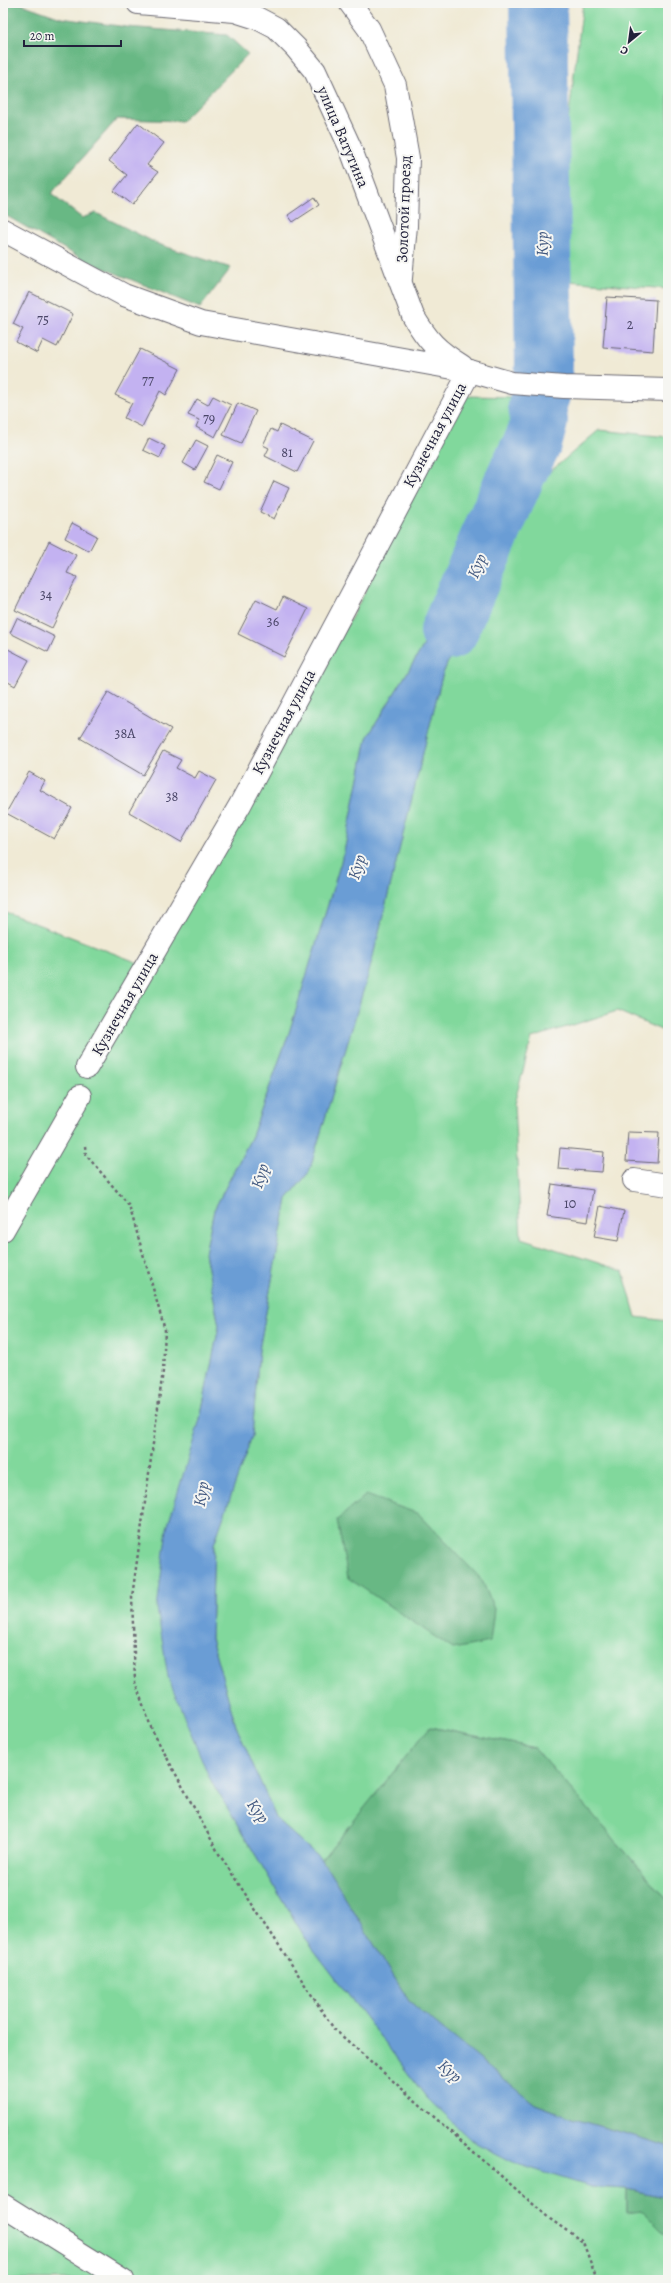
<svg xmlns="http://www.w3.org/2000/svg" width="671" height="2283" viewBox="0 0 671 2283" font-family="Alegreya,serif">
	<rect width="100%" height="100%" fill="#f6f6f2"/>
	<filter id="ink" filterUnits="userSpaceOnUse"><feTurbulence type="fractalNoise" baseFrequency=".025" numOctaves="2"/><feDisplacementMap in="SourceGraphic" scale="8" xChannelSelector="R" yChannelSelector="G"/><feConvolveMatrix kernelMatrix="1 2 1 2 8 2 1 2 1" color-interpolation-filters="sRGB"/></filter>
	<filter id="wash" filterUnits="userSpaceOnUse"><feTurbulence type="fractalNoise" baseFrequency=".012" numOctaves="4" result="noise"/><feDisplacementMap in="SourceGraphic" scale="16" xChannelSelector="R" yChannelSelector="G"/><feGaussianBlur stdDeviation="0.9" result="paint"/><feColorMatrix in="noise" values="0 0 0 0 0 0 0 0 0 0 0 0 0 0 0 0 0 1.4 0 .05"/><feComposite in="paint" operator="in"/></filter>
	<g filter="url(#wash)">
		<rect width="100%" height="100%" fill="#f0ead5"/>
		<g fill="#81d89c" stroke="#527d6c">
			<path d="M583 3H668V289L567 281V130Z"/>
			<path d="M464 396 523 397 527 439 477 552 418 655 367 738 344 852 289 1033 252 1136 214 1210 205 1253 219 1326 200 1419 209 1777 307 1941 427 2098 591 2187 627 2189V2211L641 2210 668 2237V2280H3V911L152 968 247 809 362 598Z"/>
			<path d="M599 430 668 437V1033L617 1011 532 1038 514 1104 521 1238 623 1271 636 1317 668 1321V1901L535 1748 431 1727 322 1860 277 1820 236 1726 211 1638 214 1544 252 1435 259 1350 287 1199 309 1172 370 968 442 676 488 566 532 487Z"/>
		</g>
		<g fill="#68b884" stroke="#456d60">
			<path d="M3 3H19L61 18 127 27 227 35 248 54 182 121 117 119 51 194 82 218 96 213 158 244 231 268 200 308 86 261 3 214Z"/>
			<path d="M366 1495 419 1514 482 1580 494 1609 490 1642 453 1649 348 1578 337 1520Z"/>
			<path d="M430 1727 535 1748 668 1901V2146L581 2121 535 2104 463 2049 410 2003 322 1860Z"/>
			<path d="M627 2189 668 2198V2237L641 2210 627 2212Z"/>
		</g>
		<path fill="#6a9dd5" stroke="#466088" d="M477 552 488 566 442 676 370 968 309 1172 287 1199 259 1350 252 1436 214 1544 211 1638 236 1726 277 1820 322 1860 410 2003 535 2104 581 2121 668 2146V2198L627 2189 591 2187 517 2164 472 2141 427 2098 307 1941 209 1777 168 1677 157 1608 167 1528 200 1419 219 1326 205 1253 214 1210 252 1136 289 1033 344 852 367 738 418 655Z"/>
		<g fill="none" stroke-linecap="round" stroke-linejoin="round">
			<path stroke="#6a9dd5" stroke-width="58" d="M449 631 517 473 534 440 539 421 537 405 541 395 544 365 538 3"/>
		</g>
		<g id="blocks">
			<g fill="#c3b2f1">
				<path d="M138 123 164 143 147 165 158 172 132 205 114 191 127 175 109 161Z"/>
				<path d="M314 197 319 205 293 222 288 215Z"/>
				<path d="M29 292 73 314 57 347 43 340 37 353 16 342 23 329 13 324Z"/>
				<path d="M607 297 656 300 653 351 603 347Z"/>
				<path d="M140 349 180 369 166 395 160 391 142 427 124 418 132 403 115 395Z"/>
				<path d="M213 396 231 405 215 437 196 427 199 420 188 415 197 399 208 405Z"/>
				<path d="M238 403 256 411 241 443 223 435Z"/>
				<path d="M280 425 313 441 297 472 265 456 269 448 263 445 271 429 277 432Z"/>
				<path d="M149 438 165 446 160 458 143 450Z"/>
				<path d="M196 440 208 446 195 470 183 463Z"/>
				<path d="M217 455 232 462 219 489 204 482Z"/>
				<path d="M274 481 289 488 274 519 260 512Z"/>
				<path d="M72 523 97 536 89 551 65 538Z"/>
				<path d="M49 541 76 555 67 573 77 577 52 628 15 610Z"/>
				<path d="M283 597 308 609 284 657 238 634 256 599 277 609Z"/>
				<path d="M17 618 55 637 48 652 10 633Z"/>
				<path d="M8 649 29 660 15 686 3 679V658Z"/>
				<path d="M108 692 171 729 143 775 80 738Z"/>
				<path d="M163 751 181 760 176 768 195 778 199 771 216 780 181 842 129 812Z"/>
				<path d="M29 772 45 781 40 790 72 808 54 839 6 813Z"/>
				<path d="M628 1132 659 1133 657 1163 626 1161Z"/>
				<path d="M560 1148 604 1152 602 1172 558 1169Z"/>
				<path d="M552 1184 593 1190 588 1222 547 1216Z"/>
				<path d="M600 1206 624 1211 618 1241 594 1237Z"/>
			</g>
		</g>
	</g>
	<g filter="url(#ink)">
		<use href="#blocks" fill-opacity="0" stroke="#6a6871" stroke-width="1"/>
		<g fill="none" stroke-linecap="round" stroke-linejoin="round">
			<g stroke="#6a6871" stroke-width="24">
				<g id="minor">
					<path d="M138 3 235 11 257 18 276 28 296 48 315 71 350 147 413 316C428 341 436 350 462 366"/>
					<path d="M350 3 369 29 395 85 408 158 406 226 401 278"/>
					<path d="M3 230 124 295 201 323 470 371 512 383 564 387 668 390"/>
					<path d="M87 1067 240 805 470 371"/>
					<path d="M634 1180 668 1185"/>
					<path d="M3 1230 80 1096"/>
					<path d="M3 2205 123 2280"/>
				</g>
			</g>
			<path stroke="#6a6871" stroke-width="2.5" stroke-dasharray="3 3" stroke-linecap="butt" d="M85 1146 86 1155 129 1205 165 1330 163 1371 132 1597 135 1682 152 1730 219 1854 334 2029 550 2219 583 2242 597 2280"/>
			<use href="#minor" stroke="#fff" stroke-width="22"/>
		</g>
	</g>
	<g text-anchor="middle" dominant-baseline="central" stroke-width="4" stroke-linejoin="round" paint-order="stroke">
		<g font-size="14" fill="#4a4668">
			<text x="43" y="319">75</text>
			<text x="630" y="324">2</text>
			<text x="148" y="380">77</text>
			<text x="209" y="418">79</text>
			<text x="287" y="452">81</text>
			<text x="46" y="594">34</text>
			<text x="273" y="621">36</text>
			<text x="125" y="733">38А</text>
			<text x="172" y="796">38</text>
			<text x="570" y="1203">10</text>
		</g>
		<g font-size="16" fill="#22223b" stroke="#f6f6f2">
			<text transform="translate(343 137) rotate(67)">улица Ватутина</text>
			<text transform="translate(404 209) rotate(-88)">Золотой проезд</text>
			<text transform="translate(435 435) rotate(-62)">Кузнечная улица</text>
			<text transform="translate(284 722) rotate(-62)">Кузнечная улица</text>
			<text transform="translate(125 1004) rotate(-60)">Кузнечная улица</text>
		</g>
		<g font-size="17" font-style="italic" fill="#425980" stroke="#f6f6f2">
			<text transform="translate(542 244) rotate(-91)">Кур</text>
			<text transform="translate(477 566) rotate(-67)">Кур</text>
			<text transform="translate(357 867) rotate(-73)">Кур</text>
			<text transform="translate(260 1176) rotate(-73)">Кур</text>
			<text transform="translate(201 1494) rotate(-81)">Кур</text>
			<text transform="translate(258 1811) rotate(54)">Кур</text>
			<text transform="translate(450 2071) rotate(41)">Кур</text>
		</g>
	</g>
	<rect width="671" height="2283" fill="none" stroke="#f6f6f2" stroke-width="16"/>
	<g transform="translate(629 42) rotate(209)" stroke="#f6f6f2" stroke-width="3" paint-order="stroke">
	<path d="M0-3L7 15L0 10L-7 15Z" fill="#22223b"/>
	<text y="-6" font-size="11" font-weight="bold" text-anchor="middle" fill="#22223b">С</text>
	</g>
	<path d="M24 40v6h97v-6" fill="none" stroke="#22223b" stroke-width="2"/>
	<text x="30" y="40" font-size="12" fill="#22223b" stroke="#f6f6f2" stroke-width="3" paint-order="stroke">20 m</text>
</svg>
